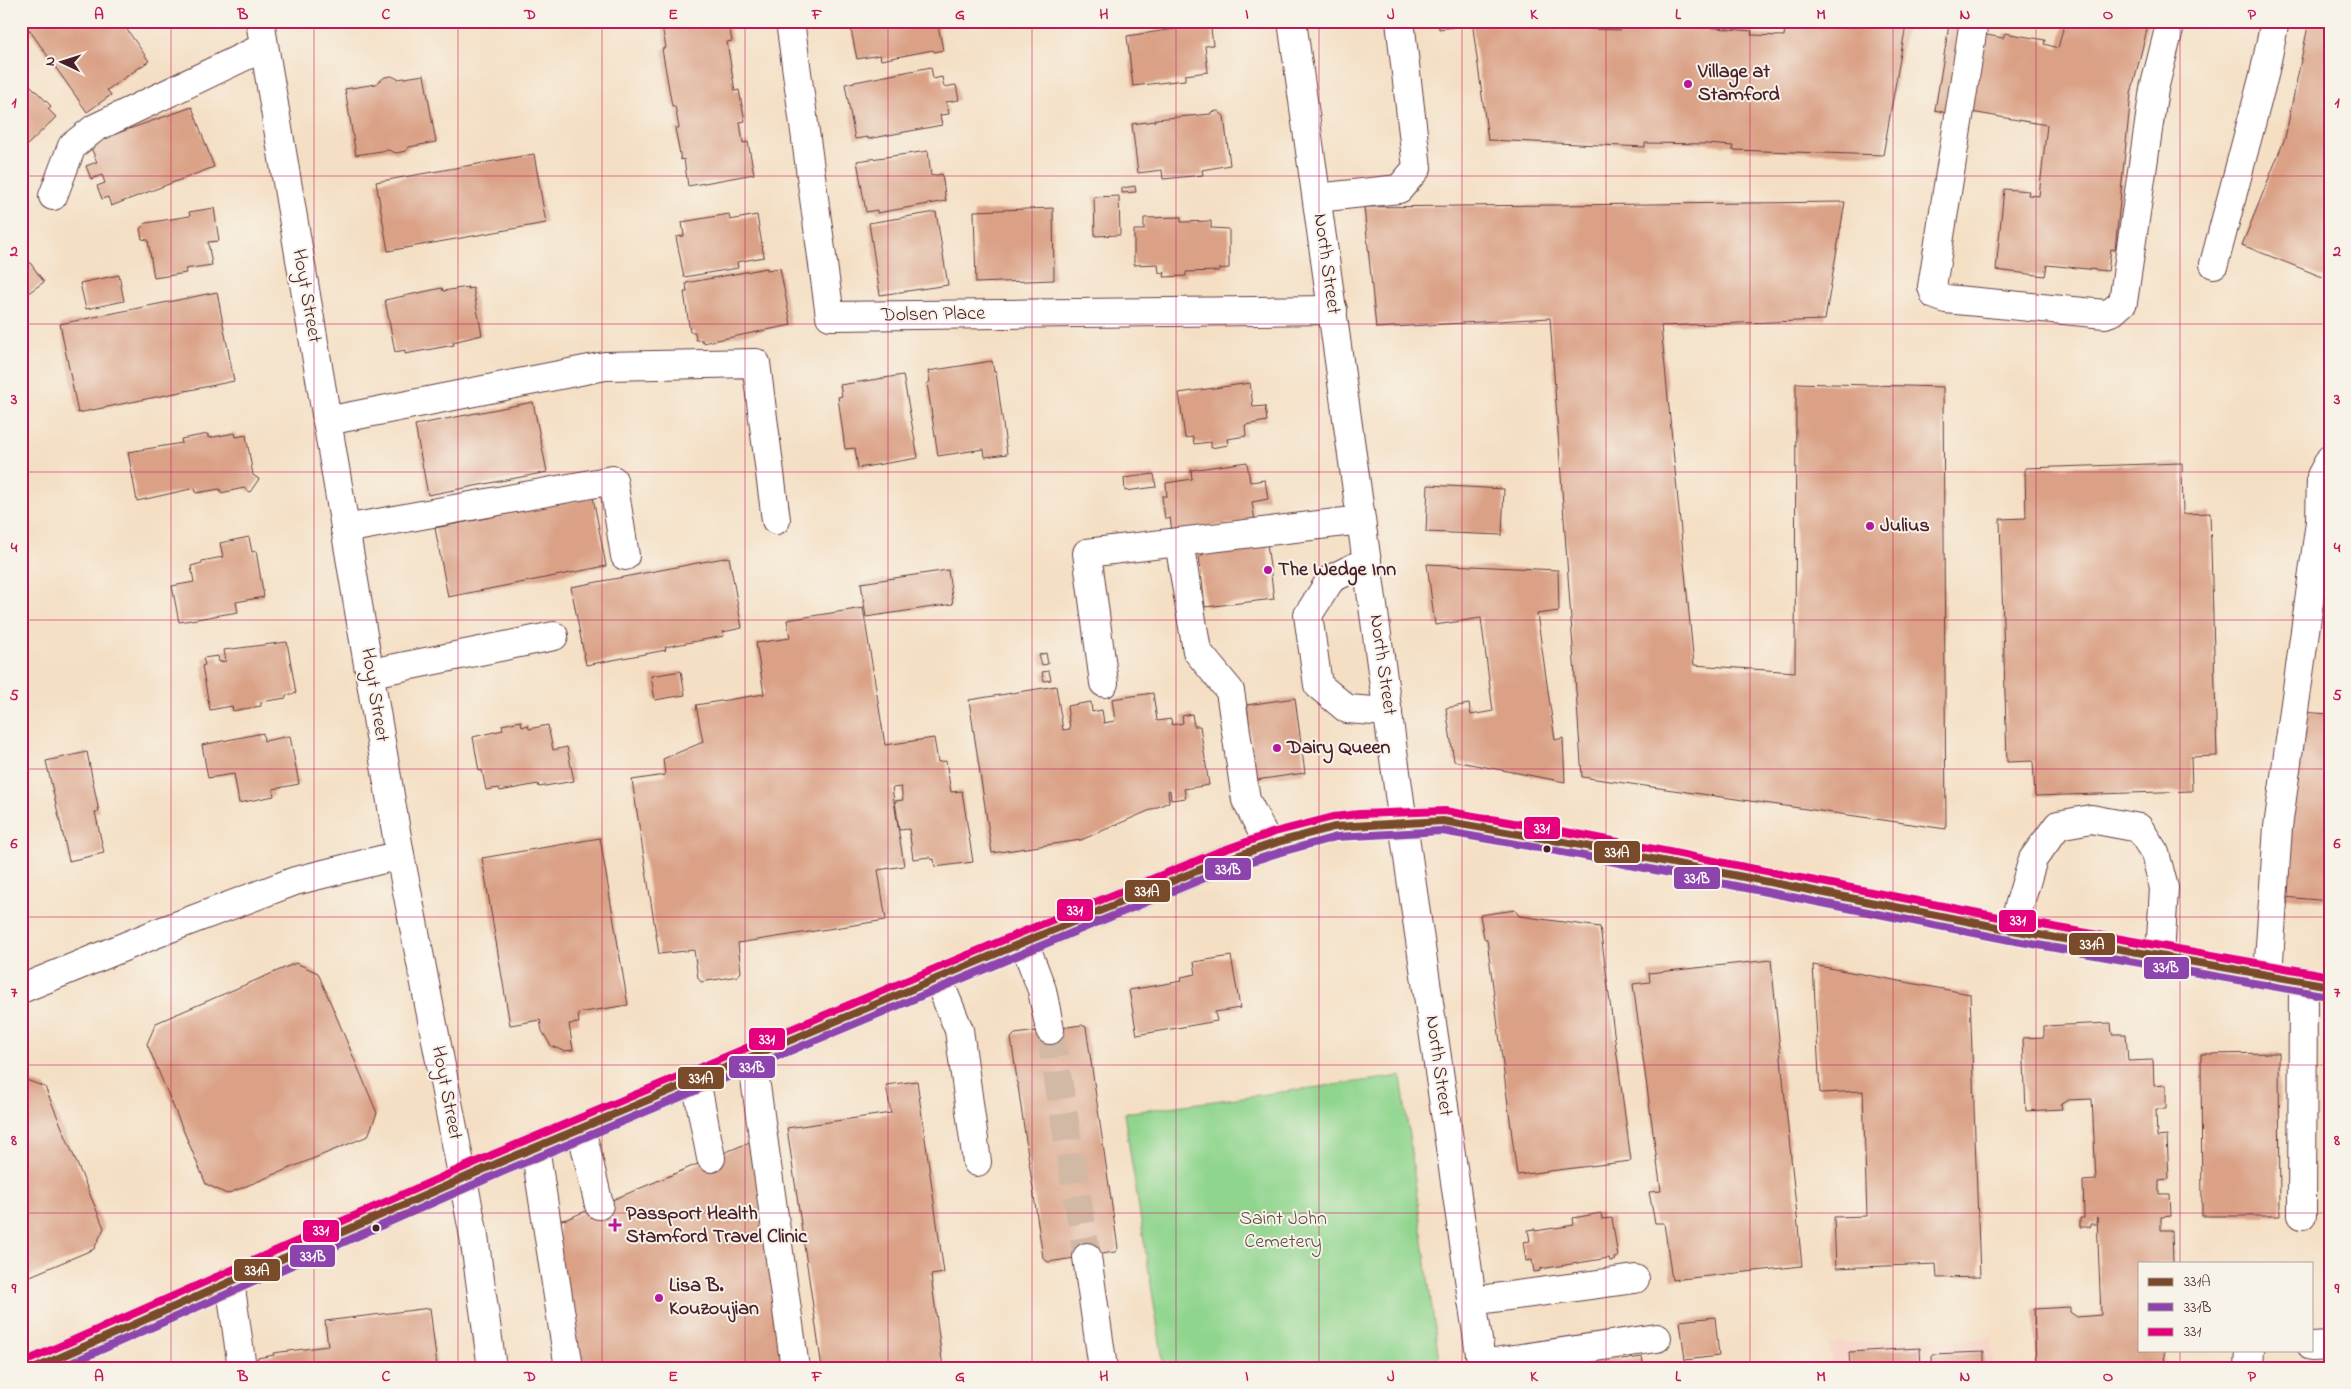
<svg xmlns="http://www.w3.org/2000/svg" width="2351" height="1389" viewBox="0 0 2351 1389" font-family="'Indie Flower',sans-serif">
	<rect width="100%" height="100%" fill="#f7f3e8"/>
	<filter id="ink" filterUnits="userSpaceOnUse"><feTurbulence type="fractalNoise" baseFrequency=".02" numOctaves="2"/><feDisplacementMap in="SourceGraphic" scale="10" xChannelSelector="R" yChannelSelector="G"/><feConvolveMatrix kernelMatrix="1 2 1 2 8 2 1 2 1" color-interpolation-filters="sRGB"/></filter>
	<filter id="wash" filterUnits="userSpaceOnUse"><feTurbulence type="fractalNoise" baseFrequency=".0096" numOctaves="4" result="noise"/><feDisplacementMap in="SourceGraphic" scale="20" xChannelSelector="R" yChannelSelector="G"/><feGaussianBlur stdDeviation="1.12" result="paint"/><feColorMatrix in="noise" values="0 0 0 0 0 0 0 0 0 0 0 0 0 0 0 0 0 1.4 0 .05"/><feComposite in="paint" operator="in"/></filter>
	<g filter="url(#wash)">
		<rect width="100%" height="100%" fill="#f4dfc4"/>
		<path fill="#f7d1c6" d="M1991 1338 1992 1368H1832L1829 1343Z"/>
		<path fill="#90d58e" stroke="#6d7a5c" d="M1401 1076 1440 1368H1164L1124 1113Z"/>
		<g id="blocks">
			<g fill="#daa186">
				<path d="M23 21H121L149 61 107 90 111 95 87 112Z"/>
				<path d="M657 21H728L732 41 727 42 735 91 739 90 745 121 740 122 743 143 748 142 754 174 688 186 684 159 681 160 675 128H679L675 106H672L662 49 666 48 662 26 658 27Z"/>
				<path d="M841 21H937L943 50 934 52 933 50 881 60 880 55 857 59 850 25 841 26Z"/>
				<path d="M1194 21H1210L1213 45 1205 46 1208 72 1185 75V80L1133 86 1127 36 1175 29 1174 24Z"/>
				<path d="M1438 21H1453L1454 27 1439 29Z"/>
				<path d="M1472 21H1589L1590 29 1621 30V27H1640L1641 24 1705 27 1752 31 1751 35 1784 36 1786 21H1905L1906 25 1883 155 1732 150 1733 146 1707 144 1645 143V147L1488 140Z"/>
				<path d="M2065 21H2149L2131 94 2115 250 2111 249 2108 271 2047 265 2045 276 1996 270 2004 189 2029 191 2028 195 2039 196 2047 125 1948 108 1946 113 1935 110 1949 25 1961 27 1960 30 2003 38 2005 33 2045 40 2044 44 2058 48Z"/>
				<path d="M2309 21H2330V280L2242 245 2285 138Z"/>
				<path d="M931 67 933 79 942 77 944 87 956 85 959 100 946 102 949 114 940 115 942 125 868 139V137L855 139 845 84Z"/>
				<path d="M424 75 436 142 409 147 406 151 396 153 388 150 356 155 345 89 376 84 385 77 392 76 398 79Z"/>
				<path d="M21 76 51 106 48 109 56 117 21 151Z"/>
				<path d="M192 107 214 167 111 206 108 197 102 199 97 186 105 183 102 175 91 179 86 166 97 162 89 143Z"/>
				<path d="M1218 111 1224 116 1230 165 1202 170 1203 175 1163 179 1162 170 1138 173 1132 124 1155 121 1156 119 1211 114V112Z"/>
				<path d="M928 151 931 176 942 174 946 201 877 213V210L866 212 857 161Z"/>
				<path d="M534 154 546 223 388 251 376 182Z"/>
				<path d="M1135 186 1136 192 1122 193V188Z"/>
				<path d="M1119 196 1120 235 1095 236 1094 197Z"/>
				<path d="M1845 202 1825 320 1661 326 1694 665 1795 672 1796 383 1943 387 1946 829 1582 777 1550 318 1376 328 1364 207Z"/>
				<path d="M214 208 219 241 208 242 212 265 185 269 186 273 154 278 148 240 142 239 140 229 146 223 190 216 189 212Z"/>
				<path d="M1053 208 1054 280 976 283 974 211Z"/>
				<path d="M936 212 948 285 880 295 869 223Z"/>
				<path d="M729 214 730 220 757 215 764 257 737 262 738 268 684 277 676 237 684 236 682 222Z"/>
				<path d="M1181 217V222L1211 221V228L1229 229V268L1219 269V271L1186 272V276L1164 277 1165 272 1159 273 1158 264 1134 265V230H1144V218Z"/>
				<path d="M21 250 44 282 21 298Z"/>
				<path d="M767 268V270L780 268 791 325 703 343 702 340H696L695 332H690L684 292H687L686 283Z"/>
				<path d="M119 275 124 301 86 309 80 283Z"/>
				<path d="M468 287V289L473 288 482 335 453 342 454 345 405 354V350L395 352 385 300 442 288 443 291Z"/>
				<path d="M217 292 234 381 78 413 60 324Z"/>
				<path d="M992 361 994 372H996L1007 454 985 457 984 449 938 456 927 383 930 382 928 371Z"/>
				<path d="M903 375 918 458 858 468 855 448 845 449 838 397 842 396 840 385Z"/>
				<path d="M1250 383 1253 407 1265 406 1267 421 1245 425 1246 436 1227 439 1228 445 1211 448V442L1194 444 1193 437 1185 438 1179 393Z"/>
				<path d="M533 402 547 472 428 495 415 425Z"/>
				<path d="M235 433 236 437 246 435 253 475 259 479 250 492 244 488 221 493 220 489 196 493 195 488 137 501 128 452 182 443 181 439 208 434V438Z"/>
				<path d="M1247 462 1250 482 1265 480 1268 499 1252 502 1255 521 1172 531 1170 518 1165 519 1162 496H1167L1166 483 1192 479 1191 470Z"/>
				<path d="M2182 463 2183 514 2210 513 2217 756 2191 757 2192 791 2035 796 2033 761 2007 762 2000 519 2026 518 2025 468Z"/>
				<path d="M1154 474 1156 487 1125 491 1124 478Z"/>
				<path d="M1428 485 1504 489 1502 535 1426 532Z"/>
				<path d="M593 497 606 566 448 597 435 528Z"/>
				<path d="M249 537 252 552 256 551 264 597 236 602 238 612 179 622 172 586 194 582 191 566 202 563V561L223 557 220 543Z"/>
				<path d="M1267 543 1274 599 1205 607 1199 555H1203V551Z"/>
				<path d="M729 557 742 628 723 632 724 636 665 647 666 650 586 665 571 587Z"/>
				<path d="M1427 564 1558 570 1559 611 1537 614 1555 740 1563 738 1565 782 1454 761 1446 708 1469 704 1471 715 1493 711 1481 618 1435 625Z"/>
				<path d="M948 570 953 604 866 617 861 583Z"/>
				<path d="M863 608 885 745 934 738 938 762 946 761 951 792 962 791 973 862 935 867 934 859 931 860 930 857 913 859 909 829 899 830 895 801 903 800 901 787 892 788 904 866 878 870 886 920 738 943 741 972 738 976 701 982 698 978 694 950 659 954 632 780 665 775 663 759 703 742 696 705 764 694 756 643 790 638 787 620Z"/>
				<path d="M287 642 296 693 286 695V698L261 702V706L233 711 232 706 210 710 202 666 205 665 203 658 218 656 219 662 226 661 224 650Z"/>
				<path d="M1046 653 1048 664 1042 665 1039 655Z"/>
				<path d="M681 671 685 695 655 700 651 676Z"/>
				<path d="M1049 671 1051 680 1044 681 1042 672Z"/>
				<path d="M1056 686 1063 730 1070 729 1067 706 1091 702 1092 712 1102 710 1104 723 1115 721 1112 699 1153 693 1157 721 1171 719 1172 725 1183 723 1182 716 1192 714 1194 726H1200L1209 785 1184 789 1186 798 1171 800 1170 790 1168 791 1169 802 1081 840 992 853 969 700Z"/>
				<path d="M1295 698 1305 773 1256 780 1247 705Z"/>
				<path d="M2300 712 2330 714 2328 875H2330V901L2283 897Z"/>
				<path d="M521 721 522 727 528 725 529 729 548 725 553 750 567 747 574 781 539 787 538 784 500 791 499 788 486 790 482 770 479 771 473 737 503 730 502 725Z"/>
				<path d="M263 733 264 741 290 736 299 784 273 789 274 796 239 803 234 774 208 778 202 745Z"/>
				<path d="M87 752 99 812H95L104 853 69 861 46 761Z"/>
				<path d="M600 838 628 1005 578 1013 579 1023 569 1024 573 1050 564 1051 551 1046 542 1031 540 1020 510 1025 482 858Z"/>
				<path d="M1515 910 1519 916 1600 927 1631 1161 1517 1175 1487 940 1484 938 1480 915Z"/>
				<path d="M1231 956 1240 1008 1215 1012 1217 1021 1137 1035 1129 990 1182 981 1181 977 1196 974 1194 962Z"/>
				<path d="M1771 960 1802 1266 1672 1280 1664 1223H1655L1649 1192 1661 1191 1633 984 1650 982 1649 973Z"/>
				<path d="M296 963 318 973 377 1113 368 1136 227 1194 206 1184 147 1044 156 1023Z"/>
				<path d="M1813 965 1970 994 1980 1277 1937 1278 1936 1264 1836 1268 1834 1217 1867 1216 1863 1091 1820 1093Z"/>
				<path d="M2111 1023 2112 1034H2126L2128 1061 2153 1060 2154 1086 2166 1085V1109H2156L2157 1137 2167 1136 2169 1179 2159 1180V1194H2170L2171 1216 2161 1217V1230H2172L2173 1263H2140V1350H2164L2165 1368H2036L2034 1309 2070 1307V1312L2077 1317 2101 1315 2097 1217 2096 1224H2090V1227H2080V1218H2084L2083 1181 2096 1180 2092 1099 2068 1100 2061 1104 2062 1109 2026 1111 2023 1038 2044 1037V1026Z"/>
				<path d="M1082 1025 1086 1027 1118 1248 1115 1252 1048 1262 1043 1258 1011 1038 1015 1034Z"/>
				<path d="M2279 1053 2280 1216H2202L2201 1054Z"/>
				<path d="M21 1078 45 1087 104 1228 94 1249 21 1280Z"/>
				<path d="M917 1081 944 1273 931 1275 943 1368H822L787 1128 891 1113 886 1085Z"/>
				<path d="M750 1142 807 1368H558L559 1222H561V1220L567 1219Z"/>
				<path d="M1601 1213 1602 1219 1612 1218 1618 1257 1614 1258 1615 1260 1610 1261 1609 1258 1540 1269V1271L1534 1272 1532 1260 1526 1261 1523 1242 1530 1241 1528 1230 1535 1229V1231L1574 1225 1573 1218Z"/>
				<path d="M430 1308 437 1366 452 1365 453 1368H259L257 1358 274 1355 273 1353 328 1346 325 1321Z"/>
				<path d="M1715 1317 1719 1356 1685 1360 1680 1321Z"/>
				<path d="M1920 1348 1921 1368H1850L1849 1352Z"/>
				<path d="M1984 1352V1368H1932V1354Z"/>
				<path d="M1621 1355 1622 1360 1642 1357 1644 1368H1550L1549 1365Z"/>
			</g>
		</g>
	</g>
	<g filter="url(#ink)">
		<use href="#blocks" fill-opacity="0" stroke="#643c42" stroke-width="1"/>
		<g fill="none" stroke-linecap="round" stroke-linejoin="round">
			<path stroke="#d2b9a5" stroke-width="28" stroke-dasharray="28 14" stroke-linecap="butt" d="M1050 1030 1087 1257"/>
			<g stroke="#643c42" stroke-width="30">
				<g id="minor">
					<path d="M260 21 400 855 474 1236 492 1368"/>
					<path d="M790 21 830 316 1333 310"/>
					<path d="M1292 21 1403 823 1482 1368"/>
					<path d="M1974 21 1932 287 1935 295 1946 299 2105 314 2113 311 2123 302 2154 89 2171 21"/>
					<path d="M53 196 72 146 95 128 264 47"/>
					<path d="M1317 198 1399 189 1417 168 1400 21"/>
					<path d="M2214 264 2264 75 2275 21"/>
					<path d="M327 421 605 366 756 363 776 520"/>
					<path d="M345 529 613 480 625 556"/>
					<path d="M1179 542 1197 651 1230 691 1246 800 1269 845"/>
					<path d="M1367 561 1331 579 1308 615 1318 685 1347 709 1388 712"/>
					<path d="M371 673 554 636"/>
					<path d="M1104 683 1087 553 1361 520"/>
					<path d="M2012 930 2033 859 2058 825 2091 819 2139 828 2155 853 2164 888 2160 956"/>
					<path d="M1024 942 1042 990 1050 1030"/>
					<path d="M2268 975 2278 827 2320 522 2321 476 2330 459"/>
					<path d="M938 979 959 1030 977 1162"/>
					<path d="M21 989 165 930 295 881 400 855"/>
					<path d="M752 1057 795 1368"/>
					<path d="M696 1080 711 1158"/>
					<path d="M581 1128 599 1205"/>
					<path d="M535 1147 569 1368"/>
					<path d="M2302 1215 2303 981"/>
					<path d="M1087 1257 1103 1368"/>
					<path d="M230 1281 242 1368"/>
					<path d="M1472 1301 1635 1279"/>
					<path d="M2312 1347 2330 1346"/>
					<path d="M1481 1364 1657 1338"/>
					<path d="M2249 1368 2250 1350"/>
				</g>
			</g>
			<g stroke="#643c42" stroke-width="30">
				<path id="major" d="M35 1368 498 1163 1024 942 1221 861 1278 842 1334 827 1359 824 1443 821 1581 845 2012 930 2330 986"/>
			</g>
			<use href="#minor" stroke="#fff" stroke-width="28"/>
			<use href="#major" stroke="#fbbd6e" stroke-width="28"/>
			<g stroke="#f7f3e8" stroke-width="11">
				<path id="bus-1" d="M36 1368 498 1163 1024 942 1221 861 1278 842 1334 827 1443 821 1581 845 2012 930 2330 986"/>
			</g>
			<g stroke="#f7f3e8" stroke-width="11">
				<path id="bus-2" d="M60 1368 502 1172 1028 951 1224 870 1281 852 1336 837 1442 831 1579 855 2010 940 2328 996"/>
			</g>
			<g stroke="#f7f3e8" stroke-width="11">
				<path id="bus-3" d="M31 1359 494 1154 1020 933 1218 852 1275 832 1333 817 1359 814 1445 811 1583 835 2014 920 2330 976"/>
			</g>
			<use href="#bus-1" stroke="#7a4b2a" stroke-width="8"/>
			<use href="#bus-2" stroke="#8e44ad" stroke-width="8"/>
			<use href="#bus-3" stroke="#e5007d" stroke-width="8"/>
		</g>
	</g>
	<path fill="none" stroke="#c2185b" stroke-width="1" stroke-opacity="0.55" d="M171 21V1368M314 21V1368M458 21V1368M602 21V1368M745 21V1368M888 21V1368M1032 21V1368M1176 21V1368M1319 21V1368M1462 21V1368M1606 21V1368M1750 21V1368M1893 21V1368M2036 21V1368M2180 21V1263M21 176H2330M21 324H2330M21 472H2330M21 620H2330M21 769H2330M21 917H2330M21 1065H2330M21 1213H2330M2180 1350V1368"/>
	<g fill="#b5179e" stroke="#f7f3e8" stroke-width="2">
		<circle cx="1688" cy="84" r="5"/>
		<circle cx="1870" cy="526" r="5"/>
		<circle cx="1268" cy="570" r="5"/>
		<circle cx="1277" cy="748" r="5"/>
		<path d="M612.5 1217.5h5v5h5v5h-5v5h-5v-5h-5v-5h5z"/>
		<circle cx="659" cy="1298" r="5"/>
	</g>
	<g fill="#4a1f2b" stroke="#f7f3e8" stroke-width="2">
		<circle cx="1547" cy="849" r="4.5"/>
		<circle cx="376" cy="1228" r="4.5"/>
	</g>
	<g text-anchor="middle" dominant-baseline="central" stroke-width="4" stroke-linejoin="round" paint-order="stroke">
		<g font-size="20" font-weight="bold" fill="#4a1f2b" stroke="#f7f3e8" text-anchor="start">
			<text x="1698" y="72">Village at<tspan x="1698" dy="23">Stamford</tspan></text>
			<text x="1880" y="526">Julius</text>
			<text x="1278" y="570">The Wedge Inn</text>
			<text x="1287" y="748">Dairy Queen</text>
			<text x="626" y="1214">Passport Health<tspan x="626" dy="23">Stamford Travel Clinic</tspan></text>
			<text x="669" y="1286">Lisa B.<tspan x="669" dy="23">Kouzoujian</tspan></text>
		</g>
		<g font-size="20" fill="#4a1f2b" stroke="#f7f3e8">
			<text transform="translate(1326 264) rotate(82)">North Street</text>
			<text transform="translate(306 296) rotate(80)">Hoyt Street</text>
			<text transform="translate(933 315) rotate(-1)">Dolsen Place</text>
			<text transform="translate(1382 665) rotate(82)">North Street</text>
			<text transform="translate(374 695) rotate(81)">Hoyt Street</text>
			<text transform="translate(1438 1066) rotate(82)">North Street</text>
			<text transform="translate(446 1093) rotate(79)">Hoyt Street</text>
		</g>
		<g font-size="20" fill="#5c4c44" stroke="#f7f3e8">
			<text x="1283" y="1219">Saint John<tspan x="1283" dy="23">Cemetery</tspan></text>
		</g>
	</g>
	<g stroke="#f7f3e8" stroke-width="2">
		<rect x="1523" y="816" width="38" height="24" rx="5" fill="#e5007d"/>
		<rect x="1593" y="840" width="48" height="24" rx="5" fill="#7a4b2a"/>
		<rect x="1204" y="857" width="48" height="24" rx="5" fill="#8e44ad"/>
		<rect x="1673" y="866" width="48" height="24" rx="5" fill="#8e44ad"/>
		<rect x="1124" y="879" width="47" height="24" rx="5" fill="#7a4b2a"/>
		<rect x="1056" y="898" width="38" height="24" rx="5" fill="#e5007d"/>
		<rect x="1998" y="909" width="39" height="24" rx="5" fill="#e5007d"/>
		<rect x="2068" y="932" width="48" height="24" rx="5" fill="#7a4b2a"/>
		<rect x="2143" y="956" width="47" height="24" rx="5" fill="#8e44ad"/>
		<rect x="748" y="1027" width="38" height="24" rx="5" fill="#e5007d"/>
		<rect x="728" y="1055" width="48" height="24" rx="5" fill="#8e44ad"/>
		<rect x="677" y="1066" width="48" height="24" rx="5" fill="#7a4b2a"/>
		<rect x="302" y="1219" width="38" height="24" rx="5" fill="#e5007d"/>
		<rect x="289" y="1244" width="47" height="24" rx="5" fill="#8e44ad"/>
		<rect x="233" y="1258" width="48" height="24" rx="5" fill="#7a4b2a"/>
	</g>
	<g font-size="14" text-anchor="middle" font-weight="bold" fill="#fff">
		<text x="1542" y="833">331</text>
		<text x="1617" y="857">331A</text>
		<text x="1228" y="874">331B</text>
		<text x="1697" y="883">331B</text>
		<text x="1147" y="896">331A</text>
		<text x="1075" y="915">331</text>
		<text x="2018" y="925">331</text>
		<text x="2092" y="949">331A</text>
		<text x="2166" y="972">331B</text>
		<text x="767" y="1044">331</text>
		<text x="752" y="1072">331B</text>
		<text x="701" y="1083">331A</text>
		<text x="321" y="1235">331</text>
		<text x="313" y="1261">331B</text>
		<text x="257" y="1275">331A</text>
	</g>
	<rect width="2351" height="1389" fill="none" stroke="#f7f3e8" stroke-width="55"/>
	<rect x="2138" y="1262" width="175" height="90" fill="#f7f3e8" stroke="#b29e9c"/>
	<rect x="2148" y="1278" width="25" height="8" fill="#7a4b2a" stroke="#b29e9c"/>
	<text x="2184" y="1286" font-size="15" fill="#4a1f2b">331A</text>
	<rect x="2148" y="1303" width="25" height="8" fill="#8e44ad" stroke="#b29e9c"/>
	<text x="2184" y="1312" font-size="15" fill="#4a1f2b">331B</text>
	<rect x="2148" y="1328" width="25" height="8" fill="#e5007d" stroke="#b29e9c"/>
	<text x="2184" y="1336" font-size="15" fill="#4a1f2b">331</text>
	<g transform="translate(62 62) rotate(274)" stroke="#f7f3e8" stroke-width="4" paint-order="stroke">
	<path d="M0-4L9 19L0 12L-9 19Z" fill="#4a1f2b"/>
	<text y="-8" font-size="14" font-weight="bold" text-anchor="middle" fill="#4a1f2b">N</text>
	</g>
	<rect x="28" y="28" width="2296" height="1334" fill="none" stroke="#c2185b" stroke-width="2"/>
	<g font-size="16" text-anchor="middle" font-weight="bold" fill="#c2185b">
		<text x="99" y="19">A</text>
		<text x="243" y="19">B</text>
		<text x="386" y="19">C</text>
		<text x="530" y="19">D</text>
		<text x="673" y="19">E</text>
		<text x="817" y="19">F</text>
		<text x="960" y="19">G</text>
		<text x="1104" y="19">H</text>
		<text x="1247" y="19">I</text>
		<text x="1391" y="19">J</text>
		<text x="1534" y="19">K</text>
		<text x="1678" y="19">L</text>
		<text x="1821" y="19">M</text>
		<text x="1965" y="19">N</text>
		<text x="2108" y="19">O</text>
		<text x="2252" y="19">P</text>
		<text x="14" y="107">1</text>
		<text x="2337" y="107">1</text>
		<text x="14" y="256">2</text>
		<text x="2337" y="256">2</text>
		<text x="14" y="404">3</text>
		<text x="2337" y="404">3</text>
		<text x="14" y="552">4</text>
		<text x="2337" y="552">4</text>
		<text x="14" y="700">5</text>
		<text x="2337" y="700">5</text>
		<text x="14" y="848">6</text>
		<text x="2337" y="848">6</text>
		<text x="14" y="997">7</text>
		<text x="2337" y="997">7</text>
		<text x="14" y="1145">8</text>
		<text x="2337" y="1145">8</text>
		<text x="14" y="1293">9</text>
		<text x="2337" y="1293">9</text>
		<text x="99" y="1381">A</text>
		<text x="243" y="1381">B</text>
		<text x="386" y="1381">C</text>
		<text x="530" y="1381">D</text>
		<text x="673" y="1381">E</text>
		<text x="817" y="1381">F</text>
		<text x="960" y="1381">G</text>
		<text x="1104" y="1381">H</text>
		<text x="1247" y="1381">I</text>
		<text x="1391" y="1381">J</text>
		<text x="1534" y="1381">K</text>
		<text x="1678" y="1381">L</text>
		<text x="1821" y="1381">M</text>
		<text x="1965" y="1381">N</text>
		<text x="2108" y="1381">O</text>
		<text x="2252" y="1381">P</text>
	</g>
</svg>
